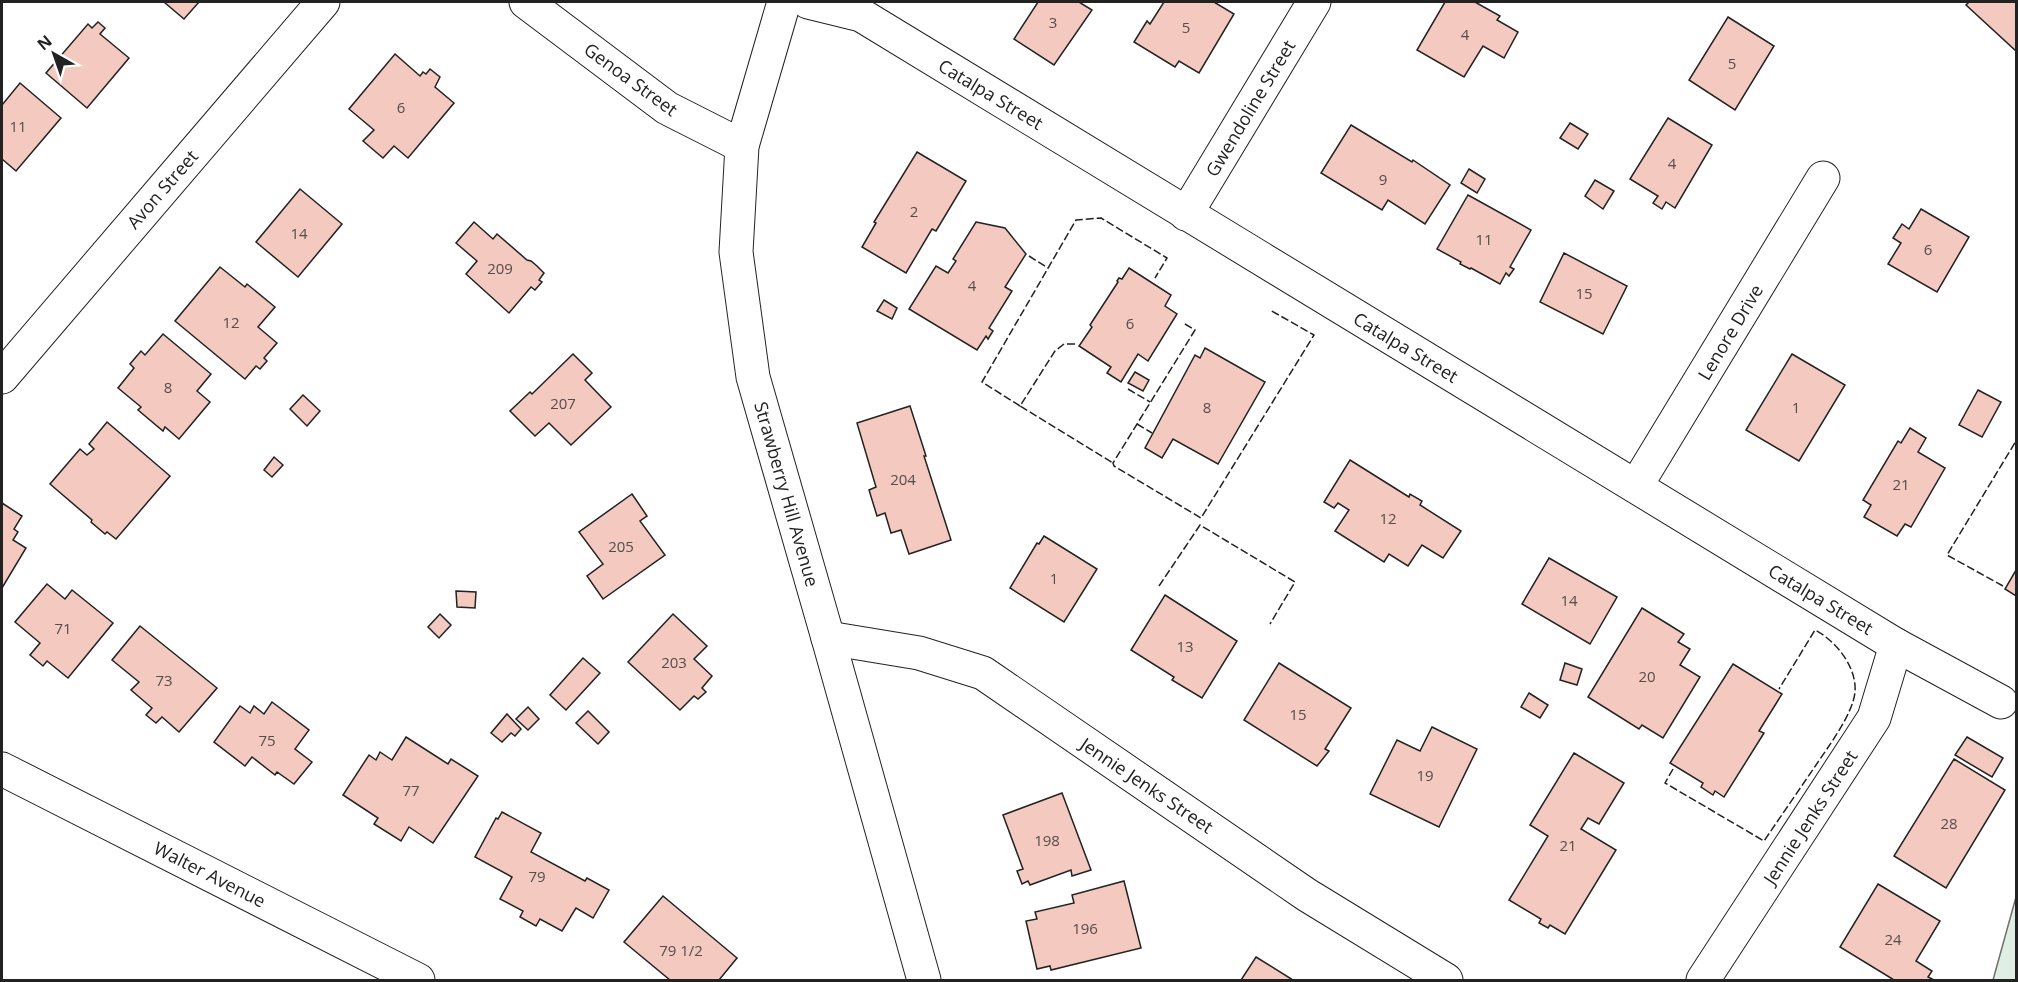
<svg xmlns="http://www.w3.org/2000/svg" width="2018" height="982" viewBox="0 0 2018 982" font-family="'Open Sans',sans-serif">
	<rect width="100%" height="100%" fill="#fff"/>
	<path fill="#e0efe3" stroke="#6f6f6f" stroke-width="1.5" d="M2016 897V980H1993Z"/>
	<g fill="#f3c9c0" stroke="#222" stroke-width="1.5">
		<path d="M164 2H199L184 19Z"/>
		<path d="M1038 2H1079L1092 10 1054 65 1014 39Z"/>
		<path d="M1164 2H1214L1234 14 1199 73 1179 61 1175 67 1134 42 1147 21 1150 24Z"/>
		<path d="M1445 2H1475L1500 16 1497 20 1518 32 1504 58 1483 46 1464 77 1417 50Z"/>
		<path d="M1969 2H2016V51L1966 5Z"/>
		<path d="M1728 17 1774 46 1735 110 1689 80Z"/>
		<path d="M98 22 105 28 100 34 129 58 87 108 46 73 88 24 92 28Z"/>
		<path d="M395 54 420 76 423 72 426 74 430 69 440 77 435 87 454 103 408 158 394 146 383 158 363 141 374 130 349 109Z"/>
		<path d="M20 83 61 118 16 171 2 159V105Z"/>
		<path d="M1668 118 1712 145 1675 208 1666 202 1662 209 1653 203 1658 196 1630 179Z"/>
		<path d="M1570 123 1588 134 1578 149 1560 138Z"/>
		<path d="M1351 125 1412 162 1413 160 1450 185 1425 224 1388 200 1382 210 1321 173Z"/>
		<path d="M917 152 966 181 936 231 932 229 906 273 862 247 876 223 874 222Z"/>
		<path d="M1469 169 1485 179 1477 193 1461 183Z"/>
		<path d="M1595 180 1614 191 1603 209 1585 196Z"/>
		<path d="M300 189 342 224 298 277 256 242Z"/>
		<path d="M1468 195 1531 230 1510 267 1514 269 1509 276 1506 273 1500 284 1471 268 1470 269 1460 264 1461 262 1437 249Z"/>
		<path d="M1921 209 1969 237 1937 292 1888 264 1901 243 1893 238 1902 224 1909 229Z"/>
		<path d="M474 222 493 239 497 234 527 260 531 261 537 266 544 273 539 280 542 282 535 290 531 287 509 313 466 274 477 261 456 243Z"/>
		<path d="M976 222 1005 228 1026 254 1005 287 1012 291 989 328 993 331 988 339 986 336 977 350 909 309 936 266 948 273 956 261 953 259Z"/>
		<path d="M1564 253 1627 286 1603 334 1540 302Z"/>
		<path d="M220 267 245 287 247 284 275 307 258 327 277 343 264 358 267 361 260 369 256 366 245 379 175 321Z"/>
		<path d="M1129 268 1171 295 1165 306 1177 314 1148 361 1138 354 1121 382 1107 373 1111 367 1079 346 1092 327 1090 325 1118 282 1117 281 1119 278 1122 279Z"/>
		<path d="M884 300 897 308 892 319 877 311Z"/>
		<path d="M163 334 211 374 197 391 210 402 179 439 165 427 163 431 138 410 141 407 118 388 134 368 130 364 141 351 145 355Z"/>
		<path d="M1205 348 1265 382 1218 464 1173 439 1162 458 1145 448 1195 355 1200 358Z"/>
		<path d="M573 354 592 373 585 380 611 407 571 445 549 423 535 436 510 411 530 392 532 394Z"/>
		<path d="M1792 354 1845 385 1799 461 1746 430Z"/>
		<path d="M1135 372 1149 380 1143 391 1128 383Z"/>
		<path d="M1978 390 2001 402 1982 437 1959 425Z"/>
		<path d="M303 395 320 411 307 426 290 409Z"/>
		<path d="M910 406 926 456H924L951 540 909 554 901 530 891 533 885 513 877 516 869 490 876 487 857 423Z"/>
		<path d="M107 422 170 476 116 539 107 532 105 534 91 522 92 520 50 484 80 449 87 455 94 449 89 444Z"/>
		<path d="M1910 428 1926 438 1918 452 1945 468 1911 527 1905 524 1897 536 1864 517 1871 505 1863 500 1898 441 1901 443Z"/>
		<path d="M274 457 283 465 272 477 264 470Z"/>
		<path d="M1350 460 1409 497 1410 494 1422 501 1420 505 1461 531 1443 558 1422 545 1408 566 1389 554 1384 562 1335 531 1349 510 1338 503 1334 508 1324 502Z"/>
		<path d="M632 494 647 516 640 521 665 555 603 599 587 576 603 564 579 532Z"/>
		<path d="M2 503 22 516 14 529 18 532 13 540 26 548 2 588Z"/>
		<path d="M1044 536 1097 569 1064 622 1010 588 1037 543 1039 544Z"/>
		<path d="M1549 558 1617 597 1590 644 1522 604Z"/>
		<path d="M2016 570V596L2005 589Z"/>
		<path d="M47 584 65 599 72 590 113 623 68 678 47 661 43 666 30 655 40 643 15 622Z"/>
		<path d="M456 591 476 592 475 608 457 607Z"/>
		<path d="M1165 595 1237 641 1202 698 1172 680 1174 677 1131 650Z"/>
		<path d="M1642 608 1684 634 1678 642 1690 649 1680 665 1700 677 1663 738 1642 725 1639 729 1588 697Z"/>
		<path d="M440 614 451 625 439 638 428 627Z"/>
		<path d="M673 614 707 646 694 659 712 676 702 688 706 692 698 699 694 696 680 710 628 662Z"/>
		<path d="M140 626 217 688 179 732 162 717 156 723 146 715 152 708 131 690 139 682 112 660Z"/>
		<path d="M583 658 600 673 566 710 550 695Z"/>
		<path d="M1279 663 1351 708 1325 749 1329 751 1317 766 1244 720Z"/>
		<path d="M1565 663 1582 669 1577 685 1560 680Z"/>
		<path d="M1733 664 1782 694 1759 731 1764 733 1724 797 1715 791 1713 795 1701 787 1703 783 1670 763Z"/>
		<path d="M1529 693 1548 705 1540 718 1521 707Z"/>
		<path d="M272 702 309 730 295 749 312 762 294 784 277 772 275 775 252 757 245 766 214 742 240 706 250 713 254 706 264 714Z"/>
		<path d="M528 707 539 719 528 730 516 719Z"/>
		<path d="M588 711 609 732 598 744 576 723Z"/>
		<path d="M507 714 521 729 515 736 511 733 502 742 491 733Z"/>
		<path d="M1432 727 1477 749 1439 827 1370 794 1397 740 1420 751Z"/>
		<path d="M406 737 448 764 451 759 478 776 433 843 409 827 401 841 374 824 378 818 343 795 369 755 376 760 380 752 392 760Z"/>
		<path d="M1967 737 2003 758 1992 777 1955 755Z"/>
		<path d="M1574 753 1624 783 1599 824 1588 818 1581 829 1616 850 1565 934 1550 925 1548 928 1539 923 1541 919 1509 900 1548 836 1530 825Z"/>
		<path d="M1954 759 2005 790 1946 888 1894 856Z"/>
		<path d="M1062 793 1091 870 1072 876 1071 870 1030 885 1028 881 1022 884 1017 871 1023 869 1003 815Z"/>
		<path d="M502 812 541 833 531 852 585 881 587 878 609 890 593 918 576 908 562 931 540 919 536 926 520 917 523 911 500 899 512 877 475 857 496 818 498 819Z"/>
		<path d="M1124 881 1141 948 1051 970 1050 966 1037 969 1026 921 1037 919 1035 912 1074 903 1072 895Z"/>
		<path d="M1878 884 1940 921 1916 961 1932 971 1928 977 1934 980H1894L1840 947Z"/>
		<path d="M663 896 737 958 719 980H670L624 942Z"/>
		<path d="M1256 957 1293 980H1241Z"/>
	</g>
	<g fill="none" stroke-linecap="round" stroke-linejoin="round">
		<g stroke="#222" stroke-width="35">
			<g id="street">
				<path d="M526 2 667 108 742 146"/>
				<path d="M808 2 861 15 1896 645 2001 702"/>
				<path d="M1186 214 1314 2"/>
				<path d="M2 377 323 2"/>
				<path d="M1636 486 1823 178"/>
				<path d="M828 638 919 653 983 673 1307 895 1446 980"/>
				<path d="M2 769 418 980"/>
				<path d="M1703 980 1874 718 1896 645"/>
			</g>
		</g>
		<g stroke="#222" stroke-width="35">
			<path id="secondary" d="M784 2 742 146 736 252 753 377 828 638 924 980"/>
		</g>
		<use href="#street" stroke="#fff" stroke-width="33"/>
		<use href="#secondary" stroke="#fff" stroke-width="33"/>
		<g stroke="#222" stroke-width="1.5" stroke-dasharray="8 3" stroke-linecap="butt">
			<path d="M1029 256 1048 268"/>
			<path d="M1185 324 1195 330 1113 463 1114 466 1201 518 1314 335 1270 310"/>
			<path d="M1075 344H1064L1055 351 1020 406 1113 463"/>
			<path d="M1128 389 1150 402"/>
			<path d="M1020 406 982 382 1076 220 1101 218 1167 258 1155 278"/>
			<path d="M1137 424 1152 433"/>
			<path d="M1159 586 1200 525 1295 582 1270 624"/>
			<path d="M2003 586 1947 555 2016 441"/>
			<path d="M1673 769 1665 783 1764 841C1781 816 1799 790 1816 765 1828 747 1853 714 1855 692 1857 667 1836 641 1815 630L1779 689"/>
		</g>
	</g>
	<g text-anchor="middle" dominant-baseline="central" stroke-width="4.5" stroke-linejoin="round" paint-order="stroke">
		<g font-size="15" fill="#564c4a">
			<text x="1053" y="22">3</text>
			<text x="1186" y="27">5</text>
			<text x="1465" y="34">4</text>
			<text x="1732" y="63">5</text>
			<text x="401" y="107">6</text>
			<text x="18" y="126">11</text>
			<text x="1672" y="163">4</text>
			<text x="1383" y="179">9</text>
			<text x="914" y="211">2</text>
			<text x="299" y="233">14</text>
			<text x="1484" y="239">11</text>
			<text x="1928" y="249">6</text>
			<text x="500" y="268">209</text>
			<text x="972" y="285">4</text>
			<text x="1584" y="293">15</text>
			<text x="231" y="322">12</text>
			<text x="1130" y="323">6</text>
			<text x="168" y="387">8</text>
			<text x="563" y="403">207</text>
			<text x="1207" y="407">8</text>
			<text x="1796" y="407">1</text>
			<text x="903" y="479">204</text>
			<text x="1901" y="484">21</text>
			<text x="1388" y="518">12</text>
			<text x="621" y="546">205</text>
			<text x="1054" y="578">1</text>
			<text x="1569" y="600">14</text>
			<text x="63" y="628">71</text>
			<text x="1185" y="646">13</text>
			<text x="674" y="662">203</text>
			<text x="1647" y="676">20</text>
			<text x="164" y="680">73</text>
			<text x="1298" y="714">15</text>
			<text x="267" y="740">75</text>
			<text x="1425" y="775">19</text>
			<text x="411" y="790">77</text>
			<text x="1949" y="823">28</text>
			<text x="1047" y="840">198</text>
			<text x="1568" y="845">21</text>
			<text x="537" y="876">79</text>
			<text x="1085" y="928">196</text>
			<text x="1893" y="939">24</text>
			<text x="681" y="950">79 1/2</text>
		</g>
		<g font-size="18" fill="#222" stroke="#fff">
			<text transform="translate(631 79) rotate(36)">Genoa Street</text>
			<text transform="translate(991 94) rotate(31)">Catalpa Street</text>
			<text transform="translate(1250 108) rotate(-59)">Gwendoline Street</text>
			<text transform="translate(162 189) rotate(-49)">Avon Street</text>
			<text transform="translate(1730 332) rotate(-59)">Lenore Drive</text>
			<text transform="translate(1406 347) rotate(31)">Catalpa Street</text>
			<text transform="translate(787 494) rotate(74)">Strawberry Hill Avenue</text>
			<text transform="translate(1821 599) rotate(31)">Catalpa Street</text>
			<text transform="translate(1147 785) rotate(34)">Jennie Jenks Street</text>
			<text transform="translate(1810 817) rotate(-57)">Jennie Jenks Street</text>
			<text transform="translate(210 874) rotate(27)">Walter Avenue</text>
		</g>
	</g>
	<rect width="2018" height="982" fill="none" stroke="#222222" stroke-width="6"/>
	<g transform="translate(54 54) rotate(320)" stroke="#ffffff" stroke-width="4.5" paint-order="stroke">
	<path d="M0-4.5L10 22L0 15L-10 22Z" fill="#222222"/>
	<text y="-9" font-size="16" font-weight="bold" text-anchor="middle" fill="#222222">N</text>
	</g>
</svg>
